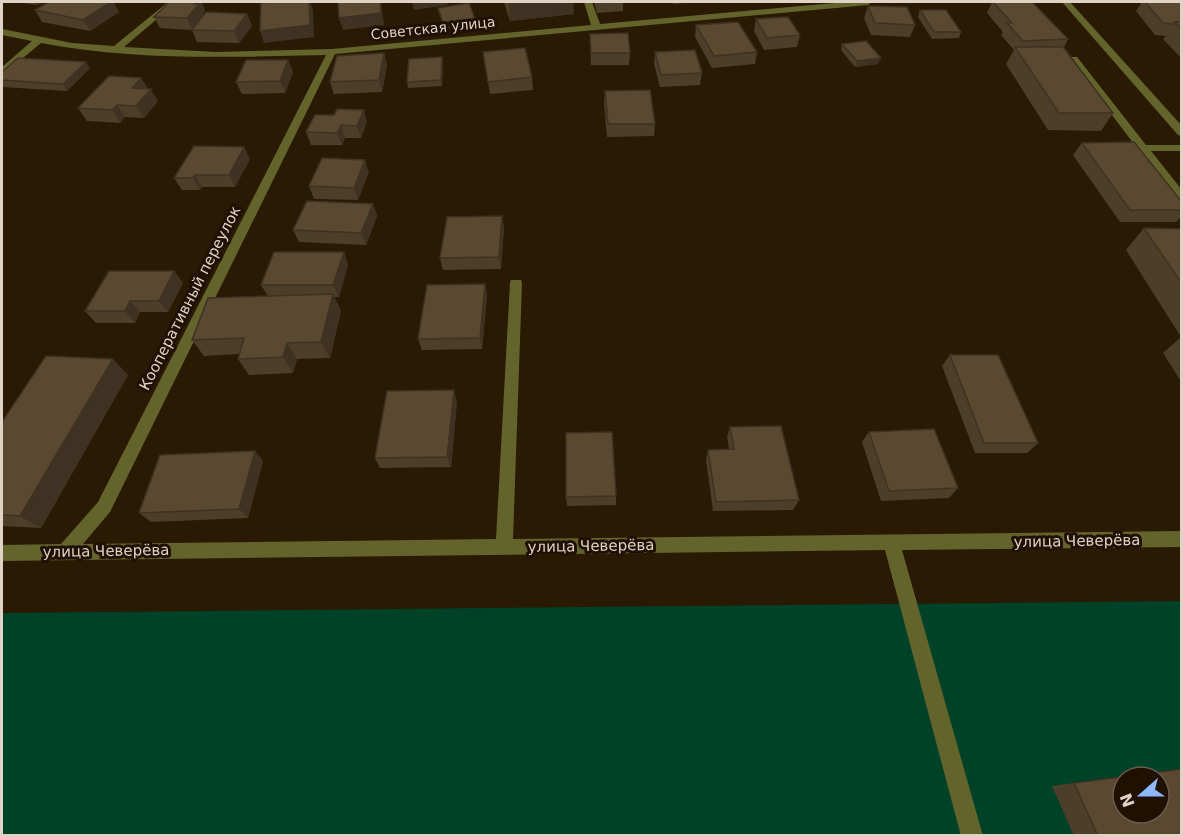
<svg xmlns="http://www.w3.org/2000/svg" width="1183" height="837" viewBox="0 0 1183 837" font-family="'DejaVu Sans',sans-serif">
	<rect width="100%" height="100%" fill="#2a1a03"/>
	<path fill="#004227" fill-rule="evenodd" d="M1181 601V835H2V613ZM1123 777H1159V813H1123Z"/>
	<g fill="none" stroke-linecap="round" stroke-linejoin="round">
		<g fill="#63642c" fill-rule="evenodd">
			<path d="M168 2H177L124 47 216 52 332 49 591 25 584 2H592L600 24 846 2H872L868 5 335 54 110 512 83 544 496 539 510 283 511 280H521L522 283 513 539 1182 531V547L902 550 983 836H961L885 550 2 561V545L61 544 98 502 326 55C232 57 134 61 41 43L5 73 2 74V67L32 41 2 35V29L72 43 114 46Z"/>
			<path d="M1062 2H1070L1182 126V136L1178 135Z"/>
			<path d="M1071 57H1077L1146 145H1182V151H1151L1182 190V203L1178 202 1071 61Z"/>
		</g>
	</g>
	<g fill="#4d3e29">
		<path d="M17 2H43L37 5Z"/>
		<path d="M169 2H201L205 10 203 12 204 14H247L252 26 239 43 197 42 192 30 160 28 154 17Z"/>
		<path d="M504 2H573L574 14 510 21Z"/>
		<path d="M594 2H623V11L597 13Z"/>
		<path d="M672 2H696L673 4Z"/>
		<path d="M992 2H1032L1068 39 1064 47 1113 113 1101 131 1048 130 1006 64 1014 50 1001 35 1003 32 987 13Z"/>
		<path d="M1142 2H1182V59L1163 39 1166 36 1155 35 1136 11Z"/>
		<path d="M868 6 915 25 910 37 871 35 864 18Z"/>
		<path d="M35 10 119 12 90 31 42 22Z"/>
		<path d="M920 10 961 32 959 38 932 39 918 17Z"/>
		<path d="M756 19 800 35 797 47 764 50 754 31Z"/>
		<path d="M696 25 757 52 755 64 712 68 695 37Z"/>
		<path d="M590 34 630 53 629 65H591Z"/>
		<path d="M842 44 878 64 855 67 841 50Z"/>
		<path d="M483 52 532 77 533 90 490 94Z"/>
		<path d="M655 52 702 73 700 85 660 87 654 64Z"/>
		<path d="M384 53 387 66 382 92 334 94 330 82Z"/>
		<path d="M442 57 443 63 442 86 408 88 407 82Z"/>
		<path d="M288 60 293 72 285 93 242 94 236 82Z"/>
		<path d="M90 68 67 91 2 87V72Z"/>
		<path d="M141 78 148 89 158 101 144 118 125 117 120 123 87 121 78 108Z"/>
		<path d="M605 91 655 124 654 136 607 137 604 103Z"/>
		<path d="M315 115 367 122 361 138H345L342 145H311L306 132Z"/>
		<path d="M1082 143 1182 202V216L1176 222H1120L1073 155Z"/>
		<path d="M250 159 235 187H202L200 190H182L174 178Z"/>
		<path d="M369 172 358 200 314 199 309 186Z"/>
		<path d="M373 204 377 216 366 245 299 242 293 230Z"/>
		<path d="M502 216 504 228 501 269 443 270 440 258Z"/>
		<path d="M1144 228 1182 229V383L1163 353 1181 337 1126 250Z"/>
		<path d="M348 265 339 297H334L341 311 330 358 297 359 293 373 249 375 238 359 239 354 204 356 192 340 268 296 261 285Z"/>
		<path d="M174 271 183 283 168 312H140L135 323H96L85 311Z"/>
		<path d="M485 284 487 296 482 349 422 350 418 339Z"/>
		<path d="M950 355 1038 443 1027 453H975L942 366Z"/>
		<path d="M128 375 41 528 2 526V422Z"/>
		<path d="M457 401 451 467 380 468 375 458Z"/>
		<path d="M730 427 799 500 793 510 713 511 706 460 708 450 729 449 727 437Z"/>
		<path d="M869 432 958 488 949 498 881 501 862 442Z"/>
		<path d="M255 451 263 461 248 518 151 522 139 513Z"/>
		<path d="M616 496V505L567 506 566 497Z"/>
		<path d="M1074 783 1182 836H1074L1052 786Z"/>
	</g>
	<g fill="#3f3222">
		<path d="M34 2H43L37 5Z"/>
		<path d="M111 2H114L119 12 90 31 83 20Z"/>
		<path d="M196 2H201L205 10 203 12 205 16 192 30 187 18Z"/>
		<path d="M309 2H310L313 10 314 37 264 43 260 31Z"/>
		<path d="M380 2H381L384 25 343 30 339 18Z"/>
		<path d="M412 2H447L448 5 414 10Z"/>
		<path d="M535 2H573L574 14 510 21 509 4Z"/>
		<path d="M247 14 252 26 239 43 234 31Z"/>
		<path d="M475 19V25L444 29 443 23Z"/>
		<path d="M384 53 387 66 382 92 379 80Z"/>
		<path d="M442 57 443 63 442 86 441 80Z"/>
		<path d="M881 58 878 64 855 67 857 61Z"/>
		<path d="M288 60 293 72 285 93 280 81Z"/>
		<path d="M86 62 90 68 67 91 63 84Z"/>
		<path d="M141 78 148 90 132 88Z"/>
		<path d="M151 89 158 101 144 118 136 106Z"/>
		<path d="M117 105 125 117 120 123 112 110Z"/>
		<path d="M364 110 367 122 361 138 357 126Z"/>
		<path d="M341 125 345 138 342 145 337 133Z"/>
		<path d="M244 147 250 159 235 187 229 175Z"/>
		<path d="M365 160 369 172 358 200 354 188Z"/>
		<path d="M195 175 202 187 200 190 193 178Z"/>
		<path d="M373 204 377 216 366 245 361 233Z"/>
		<path d="M502 216 504 228 501 269 499 257Z"/>
		<path d="M344 252 348 265 339 297 333 285Z"/>
		<path d="M174 271 183 283 168 312 159 301Z"/>
		<path d="M485 284 487 296 482 349 480 338Z"/>
		<path d="M333 294 341 311 330 358 321 342Z"/>
		<path d="M130 301 140 312 135 323 125 311Z"/>
		<path d="M287 343 297 359 293 373 283 357Z"/>
		<path d="M113 359 128 375 41 528 20 516Z"/>
		<path d="M454 390 457 401 451 467 447 457Z"/>
		<path d="M255 451 263 461 248 518 239 509Z"/>
	</g>
	<g fill="#5a4830" stroke="#3f3222" stroke-width="1.5" fill-rule="evenodd">
		<path d="M49 2H111L83 20 35 10Z"/>
		<path d="M169 2H196L194 4H199L187 18 154 17Z"/>
		<path d="M277 2H309L310 25 260 31 261 3Z"/>
		<path d="M338 2H380L381 13 339 18Z"/>
		<path d="M508 2H535L509 4Z"/>
		<path d="M993 2H1032L1068 39 1023 41 1007 23H1012Z"/>
		<path d="M1145 2H1182V22H1175L1174 24 1163 23Z"/>
		<path d="M469 3 475 19 443 23 438 8Z"/>
		<path d="M868 6 907 7 915 25 875 23Z"/>
		<path d="M920 10H946L961 32H934Z"/>
		<path d="M206 12 247 14 234 31 192 30Z"/>
		<path d="M788 17 800 35 767 38 756 19Z"/>
		<path d="M738 22 757 52 714 56 696 25Z"/>
		<path d="M1175 22H1182V29Z"/>
		<path d="M628 33 630 53H591L590 34Z"/>
		<path d="M866 41 881 58 857 61 842 44Z"/>
		<path d="M1015 47H1063L1113 113H1059Z"/>
		<path d="M525 48 532 77 488 82 483 52Z"/>
		<path d="M695 50 702 73 661 75 655 52Z"/>
		<path d="M384 53 379 80 330 82 337 56Z"/>
		<path d="M442 57 441 80 407 82 409 59Z"/>
		<path d="M18 58 86 62 63 84 2 80V72Z"/>
		<path d="M246 60H288L280 81 236 82Z"/>
		<path d="M109 76 141 78 132 88 151 89 136 106 117 105 112 110 78 108Z"/>
		<path d="M650 90 655 124H608L605 91Z"/>
		<path d="M337 109 364 110 357 126 341 125 337 133 306 132 315 115H334Z"/>
		<path d="M1134 142 1182 202V210H1130L1082 143Z"/>
		<path d="M194 146 244 147 229 175H195L193 178H174Z"/>
		<path d="M322 158 365 160 354 188 309 186Z"/>
		<path d="M307 201 373 204 361 233 293 230Z"/>
		<path d="M502 216 499 257 440 258 447 217Z"/>
		<path d="M1144 228 1182 229V284Z"/>
		<path d="M274 252H344L333 285H261Z"/>
		<path d="M109 271H174L159 301H130L125 311H85Z"/>
		<path d="M485 284 480 338 418 339 427 285Z"/>
		<path d="M333 294 321 342 287 343 283 357 238 359 244 338 192 340 208 298Z"/>
		<path d="M950 355H998L1038 443H984Z"/>
		<path d="M46 356 113 359 20 516 2 515V422Z"/>
		<path d="M454 390 447 457 375 458 387 391Z"/>
		<path d="M781 426 799 500 716 502 708 450 734 449 730 427Z"/>
		<path d="M934 429 958 488 889 491 869 432Z"/>
		<path d="M612 432 616 496 566 497V433Z"/>
		<path d="M255 451 239 509 139 513 160 455Z"/>
		<path d="M1182 769V836H1098L1074 783ZM1123 777H1159V813H1123Z"/>
	</g>
	<g text-anchor="middle" dominant-baseline="central" stroke-width="6" stroke-linejoin="round" paint-order="stroke">
		<g font-size="14" fill="#ded3c5" stroke="#201000">
			<text transform="translate(433 28) rotate(-6)">Советская улица</text>
		</g>
		<g font-size="15" fill="#ded3c5" stroke="#201000">
			<text transform="translate(190 298) rotate(-63)">Кооперативный переулок</text>
			<text transform="translate(1077 541) rotate(-1)">улица Чеверёва</text>
			<text transform="translate(591 546) rotate(-1)">улица Чеверёва</text>
			<text transform="translate(106 551) rotate(-1)">улица Чеверёва</text>
		</g>
	</g>
	<rect width="1183" height="837" fill="none" stroke="#ded3c5" stroke-width="6"/>
	<g transform="translate(1141 795) rotate(249)"><circle r="28" fill="#201000" stroke="#6c5e4f" stroke-width="1.5"/>
	<path d="M0-4.5L10 22L0 15L-10 22Z" fill="#90b8fd"/>
	<text y="-9" font-size="16" font-weight="bold" text-anchor="middle" fill="#ded3c5">N</text>
	</g>
</svg>
